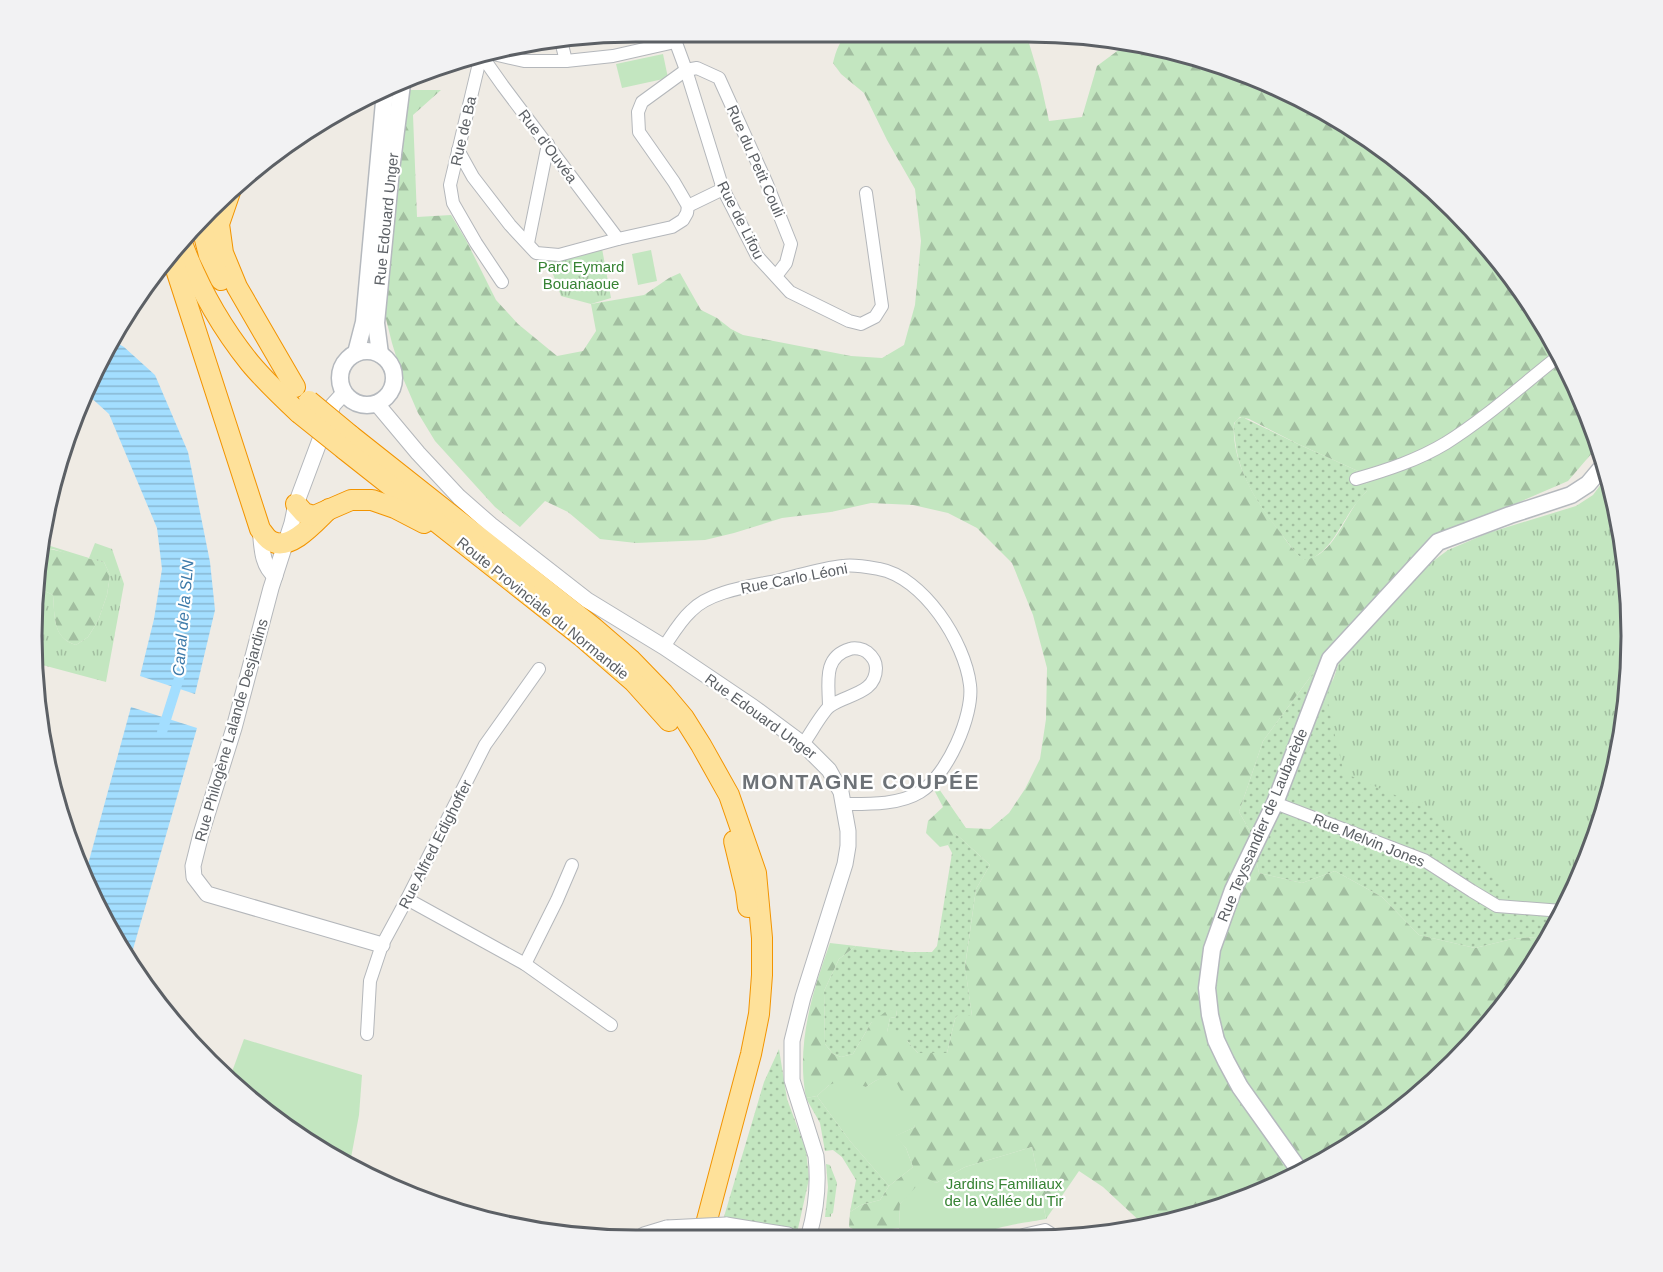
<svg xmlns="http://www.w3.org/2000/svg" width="1663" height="1272" viewBox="0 0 1663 1272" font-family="Arial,sans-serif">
	<defs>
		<pattern id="grass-dots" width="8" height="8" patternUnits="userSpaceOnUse" patternTransform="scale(1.5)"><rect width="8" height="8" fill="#c3e6c0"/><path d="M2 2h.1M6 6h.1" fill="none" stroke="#a2bea0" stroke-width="1.8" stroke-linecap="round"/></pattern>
		<pattern id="forest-firs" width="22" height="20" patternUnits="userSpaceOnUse" patternTransform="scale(1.5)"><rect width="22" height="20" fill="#c3e6c0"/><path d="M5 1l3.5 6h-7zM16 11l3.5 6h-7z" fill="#a2bea0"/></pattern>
		<pattern id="park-tufts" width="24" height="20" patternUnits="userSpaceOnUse" patternTransform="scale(1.5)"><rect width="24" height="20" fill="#c3e6c0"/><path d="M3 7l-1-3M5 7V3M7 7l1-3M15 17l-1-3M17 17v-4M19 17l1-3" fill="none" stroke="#a2bea0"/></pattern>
		<pattern id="water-rules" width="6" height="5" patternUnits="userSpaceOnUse" patternTransform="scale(1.5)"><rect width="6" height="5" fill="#a3deff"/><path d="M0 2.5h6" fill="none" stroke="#88b7d2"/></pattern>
	</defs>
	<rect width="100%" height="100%" fill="#efebe4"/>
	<g fill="url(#grass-dots)">
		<path d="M1242 417 1298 444 1358 471 1367 484V491C1363 495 1359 500 1355 505 1341 523 1334 546 1313 558 1311 559 1307 561 1304 560 1300 559 1289 544 1286 540 1262 510 1239 479 1235 440 1234 429 1231 421 1242 417Z"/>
		<path d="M1328 653 1340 726 1568 901 1549 936 1512 939 1475 948 1419 935 1382 897 1335 871 1302 883 1259 873 1250 831 1239 812 1263 741Z"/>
		<path d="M954 832 990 865 976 889 965 966 972 1016H957L955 1019 947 1053H918L907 1041 887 1032 890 1018 896 1017 897 1010 871 1023 853 1054 841 1057 833 1054 825 1044 824 991 839 959 856 946 909 952H932L937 946 952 853 948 845Z"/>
		<path d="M779 1049 787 1099 806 1150 809 1179 797 1233 723 1220 764 1082Z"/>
		<path d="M817 1096 850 1141 889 1186 880 1200 861 1205 850 1212 856 1180 842 1157 833 1150 825 1151 820 1123 806 1098Z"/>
		<path d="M826 1164 830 1165 837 1183 833 1213 831 1214V1217H825L828 1187Z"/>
	</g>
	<g fill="url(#forest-firs)" fill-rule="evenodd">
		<path d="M852 32 1026 33 1040 80 1049 121 1082 117 1097 66 1128 43 1184 52 1295 94 1395 156 1481 237 1530 300 1586 405 1598 446 1568 481 1436 538 1328 653 1263 741 1239 812 1250 831 1259 873 1302 883 1335 871 1382 897 1419 935 1475 948 1512 939 1549 936 1529 972 1454 1064 1363 1139 1222 1208 1145 1226 1103 1187 1079 1171 1046 1219 1032 1147 965 1167 936 1183 929 1180 900 1204 899 1228 861 1233 849 1227 850 1212 861 1205 880 1200 889 1186 913 1167 906 1148 895 1136 915 1127 891 1074 875 1081 866 1087 829 1085 817 1096 806 1098C796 1044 812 993 830 943L856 946 839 959 824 991 825 1044 833 1054 841 1057 853 1054 871 1023 889 1009 897 1010 896 1017 890 1018 887 1032H905L907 1041 918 1053H947L955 1019 957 1016H972L965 967 976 889 990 865 955 833 948 845 940 847 926 833 928 821 943 807 932 786H937L966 828 990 829 1009 813 1025 789 1040 759 1046 719 1047 668 1033 615 1012 563 977 528 948 513 913 505 871 503 831 512 782 518 734 533 705 540 636 543 600 539 568 512 545 501 520 527 495 507 435 441 418 413 402 376 392 343 383 307 397 194 398 138 407 90H441L413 115 417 217 451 215 466 240 496 300 518 324 557 356 583 351 596 331 591 304 644 295 669 278 680 273 701 310 717 318 731 329 743 335 851 356 882 358 904 345 915 305 921 241 915 189 887 140 864 93 841 74 833 63C836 51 840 37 852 32ZM1240 417 1249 419 1298 444 1358 471 1367 484V491C1363 495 1358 500 1355 505 1342 524 1330 557 1304 560 1295 553 1287 542 1280 532 1257 503 1231 463 1234 423Z"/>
		<path d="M46 548 104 562 110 575 107 595 98 621 88 637 76 645C52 638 55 616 53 595L38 588 43 549Z"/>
	</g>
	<g fill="url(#park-tufts)">
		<path d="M601 243 611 298 591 304 561 296 546 255Z"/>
		<path d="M1607 476 1620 518 1631 636 1620 754 1585 868 1557 920 1509 904 1510 889 1425 808 1344 773 1332 723 1327 697 1341 657 1413 576 1448 550 1488 533 1576 506 1593 495Z"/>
		<path d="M95 543 112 549 124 584 106 682 35 663 32 636 38 588 53 595C55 615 52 638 76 645L88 637 98 621 107 595 110 575 104 562 71 555 53 549H43L44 544 89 558Z"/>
	</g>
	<g fill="#c3e6c0">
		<path d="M663 54 668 78 622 88 616 64Z"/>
		<path d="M651 250 657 281 638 285 632 254Z"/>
		<path d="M244 1039 362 1075 359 1115 350 1163 300 1139 229 1080Z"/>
		<path d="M891 1073 908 1103 915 1127 896 1136 906 1148 913 1167 889 1186 850 1141 817 1096 829 1085 845 1079 866 1087 875 1081Z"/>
		<path d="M1032 1147 1046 1219C1030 1222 994 1226 982 1235H901L899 1228 900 1204 925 1177 936 1183 965 1167Z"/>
	</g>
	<g fill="url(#water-rules)">
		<path d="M110 339 124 347 155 375 188 452 210 562 215 610 195 694 140 676 154 619 162 569 157 528 109 414 87 394Z"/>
		<path d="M131 707 197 728 129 963 84 879Z"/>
	</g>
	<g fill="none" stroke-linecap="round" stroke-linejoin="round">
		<path stroke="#a3deff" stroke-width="10" d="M162 732 180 675"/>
		<g stroke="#b4b7bb" stroke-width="14">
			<g id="minor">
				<path d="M672 32 686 70 723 189 757 256 790 292 849 321 861 324 875 317 882 306 866 193"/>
				<path d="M561 41 566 61"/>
				<path d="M479 52 503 86 618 239"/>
				<path d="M458 150 473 177 510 225 536 253 559 255 618 239 672 227 683 220 687 213 688 206 723 189"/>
				<path d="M688 206 674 182 639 132 638 112 642 102 686 70 697 68 719 78 767 184 791 244 786 263 776 276"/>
				<path d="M528 243 548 144"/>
				<path d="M502 282 476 243 453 203 450 185 481 55 489 53 524 61H566L613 56 675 42"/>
				<path d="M1356 479C1387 470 1418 460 1446 443 1486 418 1522 385 1559 356"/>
				<path d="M664 647C672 635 680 621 691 611 711 590 754 586 780 580 801 575 822 568 843 566 853 564 868 567 879 569 923 577 965 642 970 685 974 715 947 776 920 792 899 805 868 804 844 804"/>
				<path d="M803 744C810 735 822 712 830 706 847 694 876 694 876 668 876 662 872 656 867 652 863 649 855 647 850 649 822 657 829 684 829 707"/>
				<path d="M1275 803 1424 860 1472 891 1497 906 1562 911"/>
				<path d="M407 899 525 964 611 1025"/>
				<path d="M525 964 557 900 572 865"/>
				<path d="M367 1034 370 981 382 945 407 899 485 745 539 669"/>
				<path d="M1023 1235 1045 1230 1053 1235"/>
			</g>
		</g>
		<g stroke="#b4b7bb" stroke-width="17">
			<g id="tertiary">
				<path d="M344 393 333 405 296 504 292 523 271 588 234 728 201 834 193 866 194 877 207 894 382 945"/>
				<path d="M377 404 418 453 459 497 491 525 587 600 664 647 753 707 803 744 829 770 841 792 848 831V846L845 864 803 997 792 1041V1080L816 1156C819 1183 816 1210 809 1235"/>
				<path d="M260 529C262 545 261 565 275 576"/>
				<path d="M726 1225 788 1235"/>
				<path d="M644 1235 667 1228"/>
			</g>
		</g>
		<g stroke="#b5b9be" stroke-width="19">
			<g id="secondary">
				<circle cx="367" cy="378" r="27"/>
				<path d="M356 353 364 322 385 91"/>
				<path d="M380 354 376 323 391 170 402 84"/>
				<path d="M1299 1170 1240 1087 1226 1061 1216 1040 1210 1015 1207 988 1212 949 1233 890 1275 803 1330 659 1438 542 1510 515 1571 495 1588 484 1604 465"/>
			</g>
		</g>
		<g stroke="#f29400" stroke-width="22">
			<g id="trunk">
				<path d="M230 192 219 224 223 253 237 287 295 387"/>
				<path d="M200 220 209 255 221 280"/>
				<path d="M182 243C198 286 221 327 250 363 265 381 282 397 299 413"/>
				<path d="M172 257 260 529C264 534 267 540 273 542 292 550 316 521 329 509"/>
				<path d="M350 435 594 628 630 659 663 693 684 718 701 745 729 795 756 873 762 938V975L759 1014 751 1054 703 1235"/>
				<path d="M344 449 581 636 634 682 669 721"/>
				<path d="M296 504 304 513 314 516 351 500H372L395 508 424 523"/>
				<path d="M734 841 746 891 748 907"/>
			</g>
		</g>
		<use href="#minor" stroke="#fff" stroke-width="12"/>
		<use href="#tertiary" stroke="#fff" stroke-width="15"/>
		<use href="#secondary" stroke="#fff" stroke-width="16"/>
		<use href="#trunk" stroke="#fee19a" stroke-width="20"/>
		<g stroke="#b4b7bb" stroke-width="17" stroke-linecap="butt">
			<path id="tertiary-bridge" d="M667 1228 726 1225"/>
		</g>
		<g stroke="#f29400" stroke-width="22" stroke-linecap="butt">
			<g id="trunk-bridge">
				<path d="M309 401 350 435"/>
				<path d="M299 413 344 449"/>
			</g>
		</g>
		<use href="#tertiary-bridge" stroke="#fff" stroke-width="15"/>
		<use href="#trunk-bridge" stroke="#fee19a" stroke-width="20"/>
	</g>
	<g text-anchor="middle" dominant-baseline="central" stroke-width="4.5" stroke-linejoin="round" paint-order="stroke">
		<g font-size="15" fill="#5c6065" stroke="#fff">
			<text transform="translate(463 131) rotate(-77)">Rue de Ba</text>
			<text transform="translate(548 146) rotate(53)">Rue d'Ouvéa</text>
			<text transform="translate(756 161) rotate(66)">Rue du Petit Couli</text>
			<text transform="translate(386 219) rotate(-84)">Rue Edouard Unger</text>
			<text transform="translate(741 220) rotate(63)">Rue de Lifou</text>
			<text transform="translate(794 578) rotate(-11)">Rue Carlo Léoni</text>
			<text transform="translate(543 608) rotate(39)">Route Provinciale du Normandie</text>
			<text transform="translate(761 716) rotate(36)">Rue Edouard Unger</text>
			<text transform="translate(231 730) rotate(-74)">Rue Philogène Lalande Desjardins</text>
			<text transform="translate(1262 825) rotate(-67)">Rue Teyssandier de Laubarède</text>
			<text transform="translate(1369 840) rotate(22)">Rue Melvin Jones</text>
			<text transform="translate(435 844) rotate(-63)">Rue Alfred Edighoffer</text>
		</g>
		<g font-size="15" fill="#378334" stroke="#fff">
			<text x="581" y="266">Parc Eymard<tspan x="581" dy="17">Bouanaoue</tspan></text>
			<text x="1004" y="1183">Jardins Familiaux<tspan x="1004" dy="17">de la Vallée du Tir</tspan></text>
		</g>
		<g font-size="16" font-style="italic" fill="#3d7aa9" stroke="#fff">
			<text transform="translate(183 618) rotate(-85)">Canal de la SLN</text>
		</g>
		<g font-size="21" font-weight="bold" letter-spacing="1.5" fill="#6d7277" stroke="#fff">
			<text x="861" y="781">MONTAGNE COUPÉE</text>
		</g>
	</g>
	<path d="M0 0H1663V1272H0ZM636 42H1027A594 594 0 0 1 1621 636V636A594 594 0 0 1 1027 1230H636A594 594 0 0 1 42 636V636A594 594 0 0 1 636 42Z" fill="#f2f2f3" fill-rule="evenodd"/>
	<path fill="none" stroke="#5c6065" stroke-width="3" d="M636 42H1027A594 594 0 0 1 1621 636V636A594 594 0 0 1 1027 1230H636A594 594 0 0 1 42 636V636A594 594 0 0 1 636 42Z"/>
</svg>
